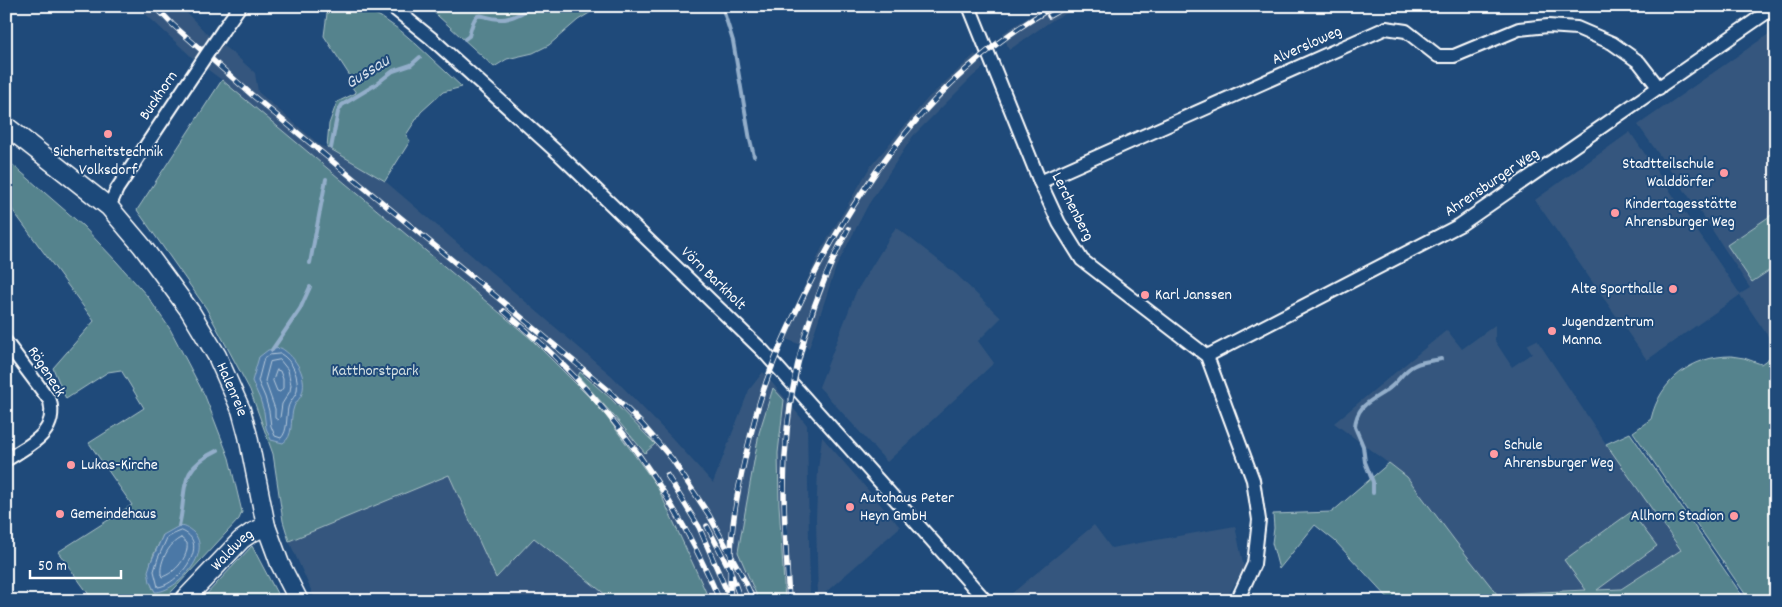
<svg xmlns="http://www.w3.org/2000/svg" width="1782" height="607" viewBox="0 0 1782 607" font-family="Dekko,sans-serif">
	<rect width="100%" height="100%" fill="#1f4a7a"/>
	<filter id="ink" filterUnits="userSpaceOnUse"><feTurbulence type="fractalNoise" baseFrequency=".02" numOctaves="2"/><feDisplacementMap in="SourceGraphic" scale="10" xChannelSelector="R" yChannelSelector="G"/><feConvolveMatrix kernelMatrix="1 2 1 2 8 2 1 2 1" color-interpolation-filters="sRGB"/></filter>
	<g filter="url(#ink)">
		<g fill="#35577e">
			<path d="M137 6H180L209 36 234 54 255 73 258 92 321 146 334 150 385 181 612 376 672 438 713 483 749 390 763 372 807 425 810 601H710L657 486 601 409 531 339 222 80 196 61Z"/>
			<path d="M1047 6H1083L1054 19 1009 50 1003 33Z"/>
			<path d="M1776 29V348L1740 295 1647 360 1535 200 1630 132 1740 294 1750 288 1707 222 1638 125Z"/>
			<path d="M975 54 984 67 972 77 913 136 868 205 836 267 809 348 781 337 822 248 870 167 927 99Z"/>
			<path d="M896 227 956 274 1001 318 978 341 994 363 887 462 819 387 856 292Z"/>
			<path d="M1495 325V341L1512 367 1532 353 1527 345 1537 340 1606 444 1681 550 1621 589 1497 594 1456 542 1407 477 1334 423 1447 330 1462 349Z"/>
			<path d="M822 437 900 527 818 599 816 519 818 470Z"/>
			<path d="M449 474 496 578 534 538 606 595 611 601H316L289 541Z"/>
			<path d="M1094 525 1111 548 1235 526 1244 568 1225 601H1015L1010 595Z"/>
		</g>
		<g fill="#55838d" stroke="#aac1c6" fill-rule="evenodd">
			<path d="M328 6H360L381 17 401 31 416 44 462 87 443 92 421 112 406 135 410 141 385 181 327 147 329 124 337 102 356 93 348 81 350 76 324 36Z"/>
			<path d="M427 6H601L578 20 549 45 533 53 507 59 494 67Z"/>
			<path d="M222 80 531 339 601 409 657 486 710 601H611L606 595 534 538 496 578 449 475 289 541 283 521 273 454 250 390 206 308 137 210Z"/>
			<path d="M6 159 83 226 116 261 148 297 170 329 205 396 229 458 242 512 239 519 163 601H85L90 596 58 552 132 505 89 443 144 408 121 370 108 372 66 399 53 368 94 321 6 201ZM163 535 153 589C144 567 154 555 163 535Z"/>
			<path d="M1776 212V266L1752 282 1727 245Z"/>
			<path d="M1731 356 1744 358 1761 364 1772 356 1776 361V601H1750L1633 432 1651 419C1660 380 1692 356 1731 356Z"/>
			<path d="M580 372 610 398 655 444 645 453 614 416 578 376Z"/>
			<path d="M773 388 784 400 778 453 779 504 785 601H759L738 552 759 433Z"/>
			<path d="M1630 433 1746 601H1391L1335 541 1315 525 1279 569 1272 543 1274 528 1273 514 1332 512 1389 463 1407 477 1456 542 1497 594 1586 590 1564 560 1631 512 1657 546 1597 590 1621 589 1681 550 1606 444Z"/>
			<path d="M252 546 281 601H200Z"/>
		</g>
		<g fill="#4b78a6" stroke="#93aeca">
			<path d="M281 348C296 357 309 378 301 396 298 401 294 404 293 410 290 421 294 436 283 443L271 440 266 428 264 412 260 399 252 381 259 357 268 350Z"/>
			<path d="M179 526C185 526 188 528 193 532 214 552 177 592 155 592L150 582 148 571 151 562 163 535Z"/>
		</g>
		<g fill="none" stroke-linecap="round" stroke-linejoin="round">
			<g stroke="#b7c9db" stroke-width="1">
				<path d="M281 354C293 361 299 377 297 391 295 397 289 402 288 408 286 418 288 431 281 438L275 436 271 426 269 411 265 397 258 381 264 358 270 355Z"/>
				<path d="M280 360 288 370 291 385 290 391 282 404 280 418 278 420 275 418V409L265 381 270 362Z"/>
				<path d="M277 370 280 371 283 379V388L280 392 277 391 273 381Z"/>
				<path d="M182 531C212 543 178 585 158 587L154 571 158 558 167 538 174 534Z"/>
				<path d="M181 538 187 543C189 557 175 573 162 577 157 566 169 542 181 538Z"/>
			</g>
			<g stroke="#93aeca" stroke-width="4">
				<path d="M722 6 733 41 750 140 754 156"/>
				<path d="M465 39 469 36C477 3 479 20 502 19 511 19 525 12 531 6"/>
				<path d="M331 148 338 112 342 105 375 85 393 71 411 65 420 57"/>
				<path d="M310 263 326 179"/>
				<path d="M272 350 300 309 310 287"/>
				<path d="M1373 493V482L1365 462 1363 446 1355 427C1357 401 1377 400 1392 386 1401 378 1404 370 1415 365 1423 361 1432 361 1441 359"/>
				<path d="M179 526C188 489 176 470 218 450"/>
			</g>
			<g stroke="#fff" stroke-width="16">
				<g id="minor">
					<path d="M391 6 431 38 558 153 763 351 986 601"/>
					<path d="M969 6 1040 182 1059 223 1082 260 1207 356 1253 480 1259 520 1254 564 1237 601"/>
					<path d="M223 30 240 6"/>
					<path d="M1040 182 1386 28 1406 31 1438 56H1454L1519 29 1548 26 1577 28 1612 43 1639 62 1659 88"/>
					<path d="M109 207 117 189 179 96"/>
					<path d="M6 342 50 401C58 434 29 445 6 460"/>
					<path d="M1207 356 1460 225 1776 6"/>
				</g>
			</g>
			<g stroke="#fff" stroke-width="21">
				<g id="secondary">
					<path id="s1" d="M6 126 109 207 142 246 190 311 217 356 241 410 248 436 266 526 280 564 299 601"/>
					<path id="s2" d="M183 601 241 540 251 533 266 526"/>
				</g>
			</g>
			<use href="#minor" stroke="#1f4a7a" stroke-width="12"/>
			<use href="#secondary" stroke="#1f4a7a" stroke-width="18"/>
			<g stroke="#fff" stroke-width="5.5">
				<g id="rail">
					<path d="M155 6 172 24 252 95 509 307 607 389 641 423 672 459 709 515 744 579 754 601"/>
					<path d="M1049 16 1067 6"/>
					<path d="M504 311C523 328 543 344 560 362 629 430 682 512 720 601"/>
					<path d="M667 475 699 527 728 594"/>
					<path d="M707 526 730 570 741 601"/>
					<path d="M730 601C730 576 730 550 733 525 737 490 745 456 754 422 765 378 784 336 804 295 860 180 940 69 1055 6"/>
					<path d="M789 601C787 564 784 527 784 490 784 397 804 312 848 229"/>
				</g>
			</g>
			<use href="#rail" stroke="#1f4a7a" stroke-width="4" stroke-dasharray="11" stroke-linecap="butt"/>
			<g stroke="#fff" stroke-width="16" stroke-linecap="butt">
				<path id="minor-bridge" d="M179 96 223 30"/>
			</g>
			<use href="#minor-bridge" stroke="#1f4a7a" stroke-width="12"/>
		</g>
	</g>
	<g fill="#ff9aa2" stroke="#1f4a7a" stroke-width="2">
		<circle cx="108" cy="134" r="5"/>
		<circle cx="1724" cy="173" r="5"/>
		<circle cx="1615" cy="213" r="5"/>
		<circle cx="1673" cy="289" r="5"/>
		<circle cx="1145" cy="295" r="5"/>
		<circle cx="1552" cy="331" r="5"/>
		<circle cx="1494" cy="454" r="5"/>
		<circle cx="71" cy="465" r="5"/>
		<circle cx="850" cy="507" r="5"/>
		<circle cx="60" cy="514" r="5"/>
		<circle cx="1734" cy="516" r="5"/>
	</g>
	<g text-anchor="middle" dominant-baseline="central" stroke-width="4" stroke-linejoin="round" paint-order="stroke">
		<g font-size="16" fill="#fff" stroke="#1f4a7a">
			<text transform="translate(1307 46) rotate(-24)">Alversloweg</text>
			<text transform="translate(159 96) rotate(-56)">Buckhorn</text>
			<text transform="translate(1492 183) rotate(-34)">Ahrensburger Weg</text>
			<text transform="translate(1072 207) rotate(63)">Lerchenberg</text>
			<text transform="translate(713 279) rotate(44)">Vörn Barkholt</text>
			<text transform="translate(46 372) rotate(57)">Rögeneck</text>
			<text stroke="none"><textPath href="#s1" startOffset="352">Halenreie</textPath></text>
			<text stroke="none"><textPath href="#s2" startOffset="71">Waldweg</textPath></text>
		</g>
		<g font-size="16" fill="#fff" stroke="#1f4a7a" text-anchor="start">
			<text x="108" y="152" text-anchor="middle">Sicherheitstechnik<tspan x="108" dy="18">Volksdorf</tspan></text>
			<text x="1714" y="164" text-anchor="end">Stadtteilschule<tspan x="1714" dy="18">Walddörfer</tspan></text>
			<text x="1625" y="204">Kindertagesstätte<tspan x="1625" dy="18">Ahrensburger Weg</tspan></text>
			<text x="1663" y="289" text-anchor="end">Alte Sporthalle</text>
			<text x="1155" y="295">Karl Janssen</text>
			<text x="1562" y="322">Jugendzentrum<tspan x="1562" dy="18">Manna</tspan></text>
			<text x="1504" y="445">Schule<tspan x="1504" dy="18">Ahrensburger Weg</tspan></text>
			<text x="81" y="465">Lukas-Kirche</text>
			<text x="860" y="498">Autohaus Peter<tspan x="860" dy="18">Heyn GmbH</tspan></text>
			<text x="70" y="514">Gemeindehaus</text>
			<text x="1724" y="516" text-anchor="end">Allhorn Stadion</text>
		</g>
		<g font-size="16" fill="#d4e0e2" stroke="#1f4a7a">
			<text x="375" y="371">Katthorstpark</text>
		</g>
		<g font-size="18" font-style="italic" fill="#d2dde9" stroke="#1f4a7a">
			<text transform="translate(368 73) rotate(-32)">Gussau</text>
		</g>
	</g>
	<rect width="1782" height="607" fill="none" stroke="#1f4a7a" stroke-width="25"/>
	<rect x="12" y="12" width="1757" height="582" fill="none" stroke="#fff" stroke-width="2" filter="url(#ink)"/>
	<path d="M30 570v8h91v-8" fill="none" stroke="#ffffff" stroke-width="2.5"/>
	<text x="38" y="570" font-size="15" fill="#ffffff" stroke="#1f4a7a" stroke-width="4" paint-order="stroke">50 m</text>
</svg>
